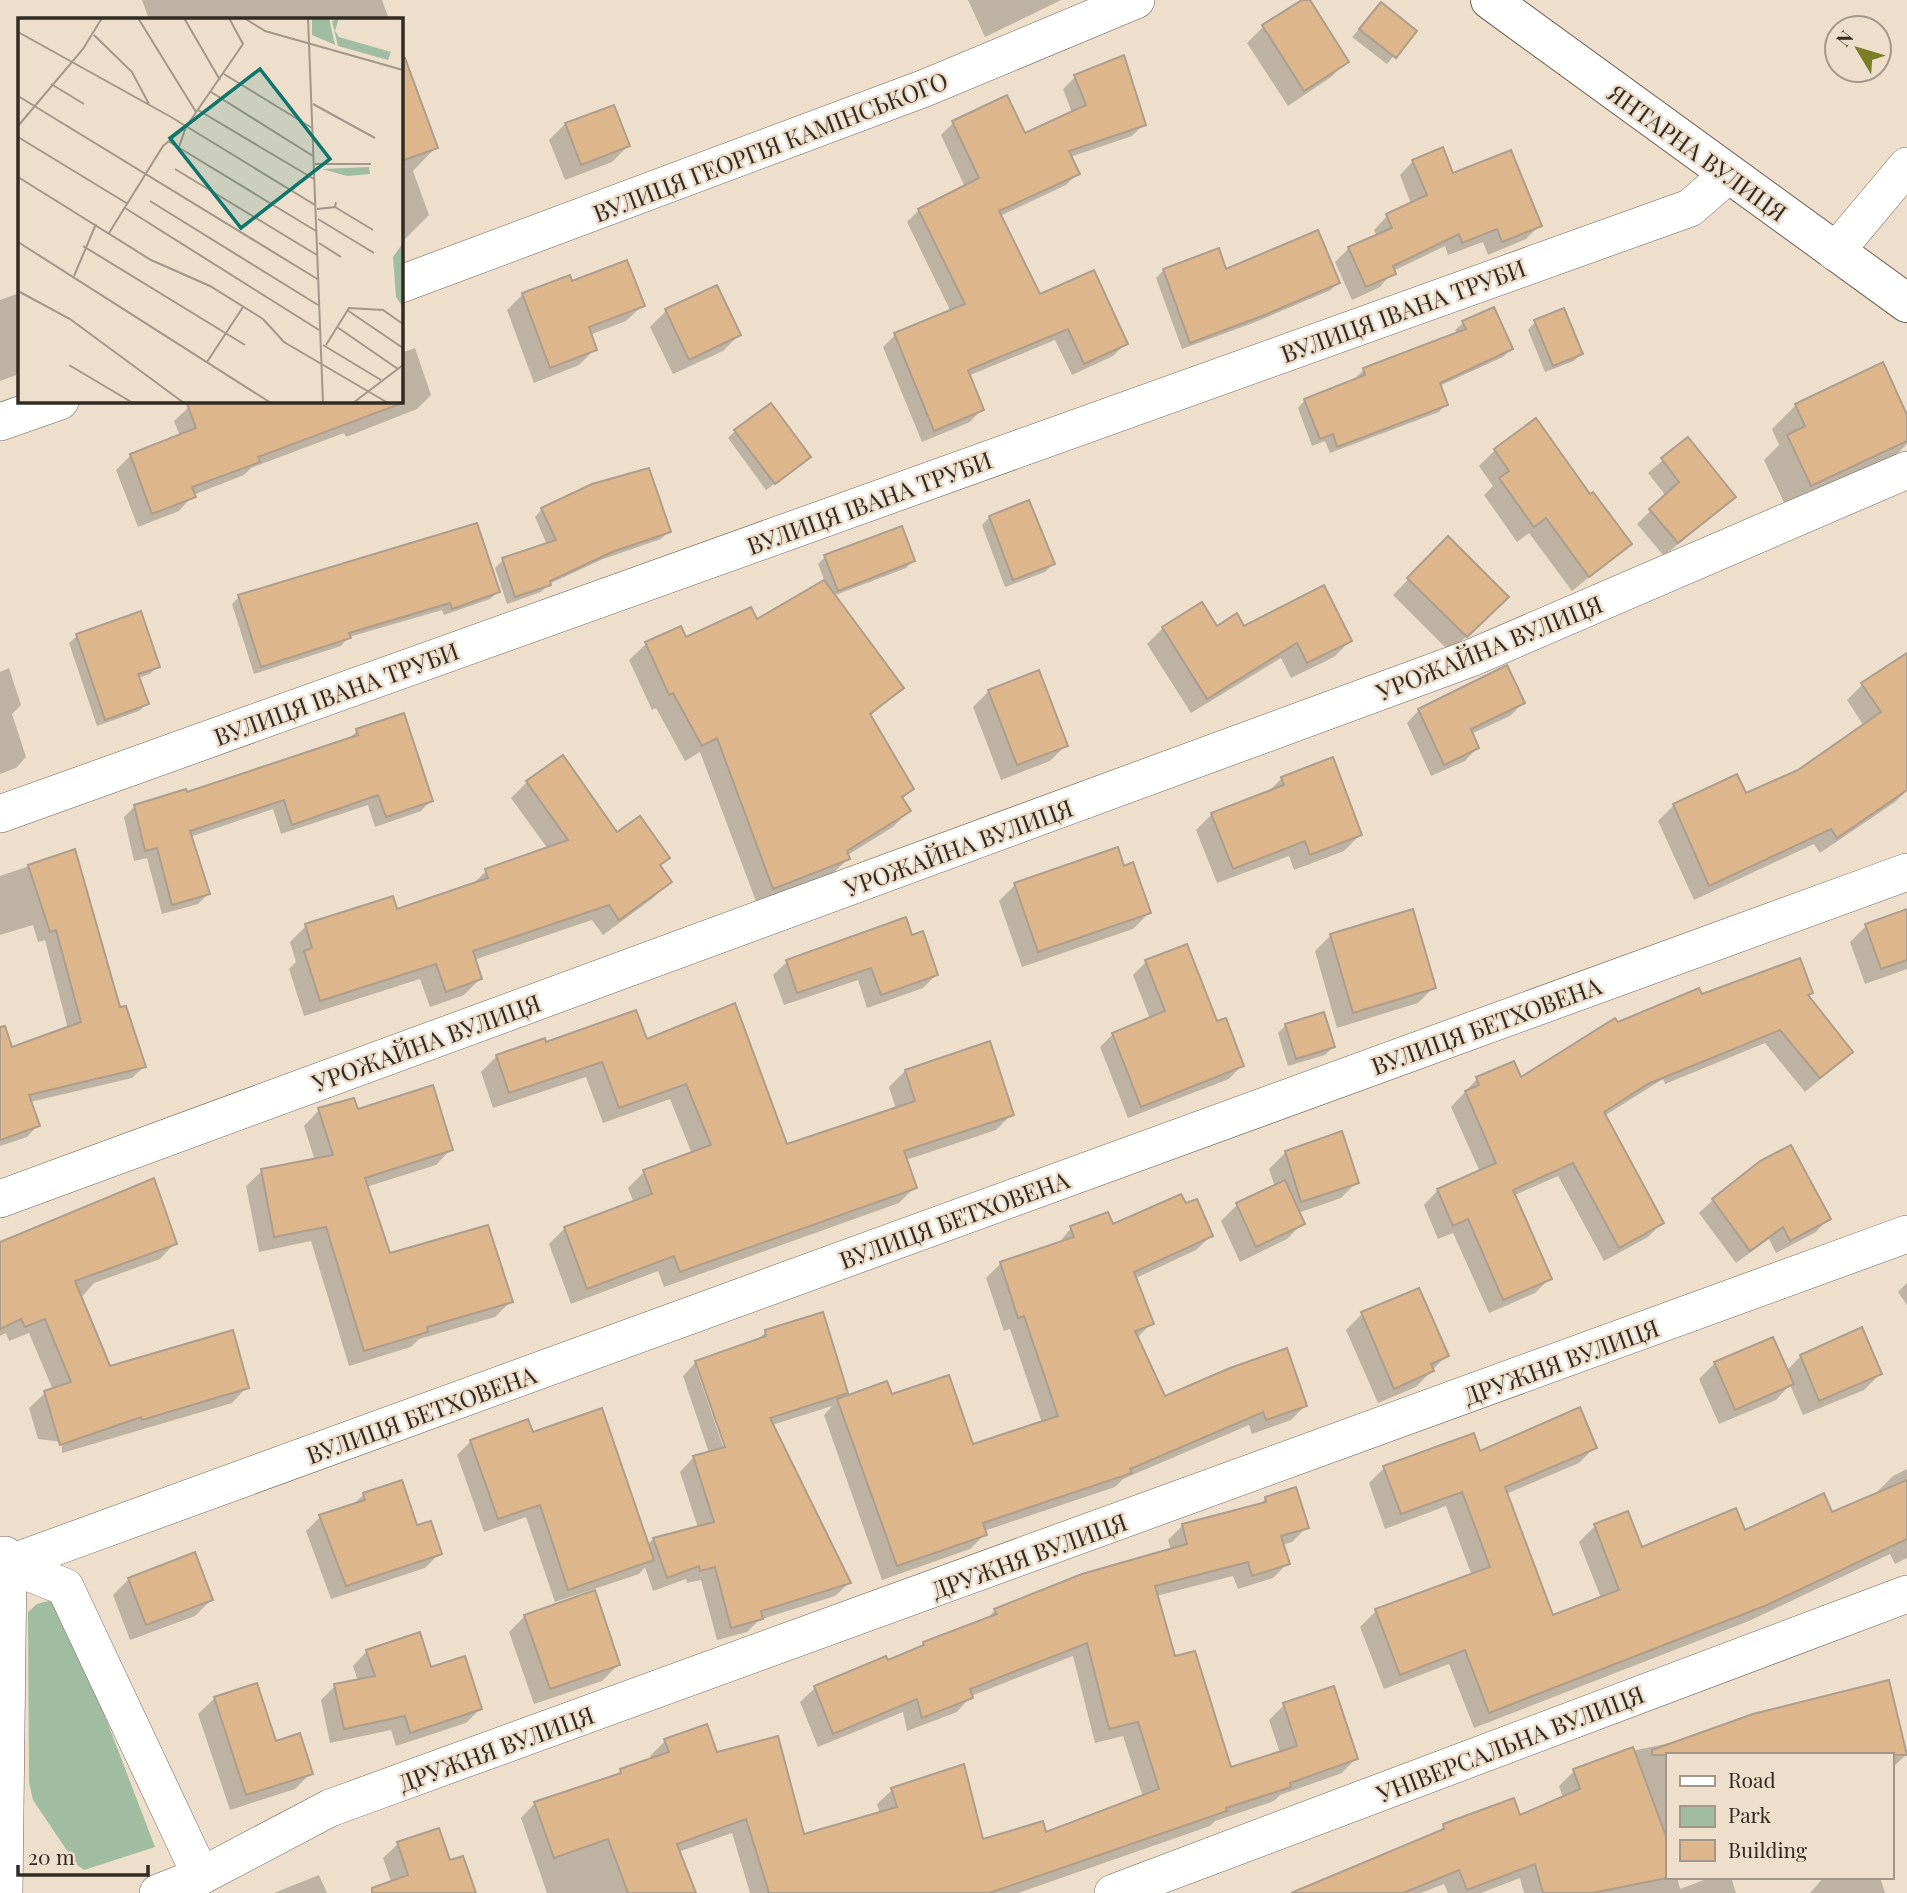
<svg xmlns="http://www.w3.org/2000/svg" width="1907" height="1893" viewBox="0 0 1907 1893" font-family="'Playfair Display',serif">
	<rect width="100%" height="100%" fill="#eedfcc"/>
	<path fill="#a0bda2" d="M52 1600 63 1606 155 1847 84 1870 76 1864 33 1800 29 1782 28 1612 37 1604Z"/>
	<g fill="#0003" fill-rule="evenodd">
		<path d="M142 0H382L389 19H149Z"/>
		<path d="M968 0H1061L985 37Z"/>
		<path d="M1305 0 1347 61 1331 77 1288 106 1247 43 1263 27Z"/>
		<path d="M1381 4 1414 31 1387 64 1352 37Z"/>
		<path d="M401 51 436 147 413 171 429 215 401 243Z"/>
		<path d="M1075 77 1144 124 1132 136 1070 157 1078 173 1066 185 1000 216 1039 297 1125 344 1113 356 1072 375 1055 340 968 376 982 409 970 422 922 442 883 347 895 335 951 312 907 222 919 210 965 187 941 135 953 123 1024 135 1072 113 1063 89Z"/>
		<path d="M613 107 628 146 612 162 565 180 549 140 565 124Z"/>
		<path d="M1413 161 1452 175 1540 225 1526 239 1488 255 1483 242 1448 255 1445 246 1393 271 1380 287 1352 300 1335 262 1349 248 1377 236 1374 230 1387 216 1411 204 1400 175Z"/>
		<path d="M1164 270 1225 272 1338 282 1331 290 1253 323 1182 349 1156 278Z"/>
		<path d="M571 284 643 305 626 321 590 335 595 349 579 365 534 383 507 310 523 294Z"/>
		<path d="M19 293V374L0 381V300Z"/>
		<path d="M666 311 739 335 723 351 673 374 650 327Z"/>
		<path d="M1535 322 1581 354 1574 361 1545 372 1528 330Z"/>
		<path d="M1463 323 1511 349 1503 357 1439 386 1446 404 1439 412 1330 453 1325 441 1312 446 1298 408 1305 400 1357 380 1356 377 1364 370 1457 334 1455 330Z"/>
		<path d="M415 348 431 395 417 409 346 437 344 433 251 468 244 475 193 495 179 511 138 527 116 470 131 455 180 436 174 421 189 407 205 401H236L240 411 269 401H401V353Z"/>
		<path d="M1796 405 1907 419V444L1891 460 1787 509 1764 460 1779 445 1772 429Z"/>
		<path d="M735 431 801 464 766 490 728 438Z"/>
		<path d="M1687 439 1734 497 1664 556 1637 524 1666 496 1648 473Z"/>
		<path d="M1495 450 1590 497 1630 544 1572 591 1529 533 1517 542 1484 495 1493 486 1479 466Z"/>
		<path d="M542 509 669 531 661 539 603 559 549 584 541 592 507 604 495 568 503 560 547 545 535 517Z"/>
		<path d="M990 517 1053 564 1045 572 1005 587 982 525Z"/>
		<path d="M1448 539 1491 613 1450 652 1393 595Z"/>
		<path d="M825 557 913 561 906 568 833 596 902 688 870 716 912 789 902 799 909 811 893 827 846 856 848 859 831 875 757 904 700 752 685 761 656 708 652 710 629 660 646 644 680 628 685 639 756 621 825 582 818 564Z"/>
		<path d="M498 592 490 599 444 615 442 610 349 637 341 646 254 674 232 604 239 597Z"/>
		<path d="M1163 628H1244L1350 641 1334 657 1291 678 1281 658 1191 713 1147 644Z"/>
		<path d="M77 636 158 666 150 674 138 678 147 704 139 711 97 726 69 643Z"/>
		<path d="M1907 655V790L1895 802 1820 853 1814 844 1694 900 1658 821 1674 805 1745 795 1799 771 1864 726 1847 700 1863 684Z"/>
		<path d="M9 668 21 705 12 714 26 757 16 768 0 774V672Z"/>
		<path d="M1506 668 1523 703 1510 716 1471 734 1477 748 1465 761 1431 776 1407 723 1419 710Z"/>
		<path d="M989 691 1066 745 1050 761 1001 780 973 707Z"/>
		<path d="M357 731 431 800 421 811 375 827 368 805 281 834 273 809 190 837 208 894 198 904 162 914 147 858 134 861 124 817 134 807 186 794 348 740Z"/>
		<path d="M1282 778 1360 835 1344 851 1294 870 1289 856 1217 883 1196 830 1212 814 1266 794Z"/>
		<path d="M527 782 617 835 668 858 659 867 669 882 653 898 603 935 592 920 474 960 480 979 464 995 430 1007 420 979 304 1016 289 969 296 962 290 942 306 926 396 912 472 885 486 871 548 849 511 798Z"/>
		<path d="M73 851 119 1009 144 1067 132 1078 30 1102 38 1125 27 1137 0 1146V1053L68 1029 45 940 38 942 33 925 0 935V876Z"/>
		<path d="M1123 868 1149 913 1133 929 1022 967 999 901 1015 885Z"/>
		<path d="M1907 911V969L1865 984 1850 942 1866 926Z"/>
		<path d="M1331 935 1434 987 1418 1003 1337 1028 1315 951Z"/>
		<path d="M911 937 936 975 923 988 867 1008 858 980 784 1005 773 975 787 962Z"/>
		<path d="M1146 962 1216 1024 1242 1065 1229 1079 1128 1118 1100 1047 1113 1034 1150 1019 1133 975Z"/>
		<path d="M1811 993 1807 997 1850 1051 1836 1066 1805 1092 1765 1043 1665 1084 1663 1079 1604 1116 1662 1223 1648 1237 1604 1261 1558 1176 1513 1196 1550 1278 1535 1293 1489 1313 1453 1233 1438 1239 1424 1205 1438 1190 1480 1172 1451 1107 1477 1079 1520 1080 1617 1024 1701 996Z"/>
		<path d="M1286 1025 1333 1047 1325 1055 1288 1066 1278 1033Z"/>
		<path d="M646 1041 786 1147 896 1109 889 1087 905 1071 1012 1114 996 1130 906 1160 915 1187 899 1203 664 1287 658 1271 571 1304 549 1244 565 1228 634 1203 628 1188 644 1172 692 1154 670 1099 603 1123 586 1077 493 1108 481 1072 497 1056 545 1045Z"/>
		<path d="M319 1110 357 1111 451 1149 436 1165 366 1187 389 1255 511 1301 495 1317 419 1339 411 1347 349 1366 311 1241 259 1252 246 1186 262 1171 315 1161 304 1126Z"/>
		<path d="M1341 1134 1357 1182 1341 1198 1298 1213 1303 1223 1287 1239 1240 1262 1221 1221 1237 1205 1275 1187 1269 1169 1285 1153Z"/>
		<path d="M1713 1200 1829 1218 1816 1232 1776 1253 1769 1239 1736 1263 1699 1213Z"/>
		<path d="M1112 1226 1211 1236 1196 1250 1134 1279 1152 1323 1136 1339 1164 1398 1305 1406 1291 1420 1252 1434 1249 1425 1123 1479 1115 1487 984 1531 985 1534 970 1549 882 1580 824 1415 832 1406 772 1425 849 1583 835 1596 759 1620 747 1632 717 1640 701 1580 687 1583 686 1579 653 1591 645 1567 639 1574 555 1602 526 1517 484 1532 457 1455 471 1441 532 1435 647 1545 653 1539 698 1528 680 1472 693 1458 709 1453 683 1376 696 1362 755 1342 766 1332 846 1393 839 1400 891 1397 972 1446 1042 1423 1010 1329 1004 1331 986 1278 1001 1263 1058 1244 1071 1228ZM696 1368H700L729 1454 726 1455Z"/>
		<path d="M175 1243 160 1259 94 1283 80 1299 109 1369 247 1387 232 1403 62 1453V1442L38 1439 29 1408 45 1393 53 1390 29 1333 9 1341 6 1333 0 1336V1244Z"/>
		<path d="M1907 1283V1305L1898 1292Z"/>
		<path d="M1362 1314 1447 1355 1416 1387 1378 1403 1346 1330Z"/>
		<path d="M1801 1356 1880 1374 1864 1390 1803 1415 1790 1385 1776 1400 1719 1424 1699 1379 1715 1363 1786 1371Z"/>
		<path d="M1595 1447 1579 1463 1506 1494 1552 1617 1601 1598 1579 1542 1595 1526 1641 1549 1744 1532 1831 1514 1878 1495 1877 1492 1893 1476 1907 1469V1558L1895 1564 1890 1554 1749 1621 1474 1728 1449 1664 1384 1689 1360 1627 1376 1611 1472 1576 1446 1506 1385 1529 1369 1483 1384 1468 1479 1453Z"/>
		<path d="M364 1494 415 1528 440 1553 425 1568 331 1599 306 1531 320 1517 352 1506Z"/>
		<path d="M1265 1499 1307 1527 1292 1542 1282 1545 1288 1563 1273 1578 1238 1589 1233 1576 1156 1596 1173 1659 1230 1770 1280 1753 1269 1720 1284 1705 1332 1688 1356 1758 1342 1773 1280 1795 1274 1801 1215 1821 1210 1826 1018 1893H750L732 1833 678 1852 695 1893H547L521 1818 535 1803 615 1776 621 1771 652 1760 650 1756 665 1741 716 1755 803 1837 880 1814 877 1804 892 1790 982 1841 1045 1834 1143 1797 1123 1736 1095 1743 1073 1656 971 1696 957 1712 907 1731 903 1712 818 1747 800 1702 815 1688 887 1662 919 1649 924 1643 986 1620 995 1610 1171 1550 1168 1540 1183 1525 1259 1506Z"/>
		<path d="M129 1579 211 1600 195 1616 130 1640 113 1595Z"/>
		<path d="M525 1616 618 1665 602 1681 534 1704 509 1632Z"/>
		<path d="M367 1651 430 1670 480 1709 466 1723 396 1746 391 1730 330 1743 321 1700 335 1686 358 1681 353 1666Z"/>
		<path d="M215 1698 275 1744 311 1773 295 1789 230 1810 198 1714Z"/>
		<path d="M1684 1740 1906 1755 1891 1769V1755H1667V1811L1665 1812 1667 1877H1677L1680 1889 1712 1877H1731L1736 1893H1524L1520 1878 1481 1893H1448L1444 1884 1421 1893H1297L1435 1835 1444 1826 1519 1817 1563 1798 1559 1786 1574 1771 1632 1751Z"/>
		<path d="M438 1830 448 1863 462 1858 476 1893H395L383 1858 398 1844Z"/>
		<path d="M319 1875 327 1893H274Z"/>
		<path d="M1824 1877H1880L1885 1893H1810Z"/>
	</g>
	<g fill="#ddb78b" stroke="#ad9d8c" stroke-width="2">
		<path d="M1302 0H1310L1349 62 1304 91 1262 25Z"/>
		<path d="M1381 2 1417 31 1396 58 1359 29Z"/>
		<path d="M1124 55 1146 125 1069 151 1080 174 999 211 1040 294 1094 270 1128 344 1084 364 1068 329 968 370 984 410 934 431 894 333 965 304 918 209 979 178 952 121 1007 95 1025 133 1086 105 1074 75Z"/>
		<path d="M401 58H405L438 148 401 161Z"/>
		<path d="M614 105 630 146 581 165 565 123Z"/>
		<path d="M1443 147 1453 173 1511 150 1542 226 1502 242 1497 229 1462 243 1459 234 1393 266 1396 274 1366 287 1348 247 1392 228 1386 214 1427 195 1412 160Z"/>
		<path d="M1318 230 1340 283 1262 316 1190 343 1163 269 1219 248 1226 269Z"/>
		<path d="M627 260 645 306 589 327 597 350 550 368 522 293 570 275 572 281Z"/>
		<path d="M717 285 741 335 689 360 665 309Z"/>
		<path d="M1494 307 1513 349 1440 383 1448 405 1337 447 1333 434 1320 439 1304 399 1365 375 1363 368 1466 329 1462 321Z"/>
		<path d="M1564 308 1583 354 1553 366 1534 320Z"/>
		<path d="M1883 362 1907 415V441L1811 486 1787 435 1805 426 1795 404Z"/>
		<path d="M186 401H399L400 404 258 457 260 462 192 487 196 497 152 514 130 454 196 428Z"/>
		<path d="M771 403 811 457 775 484 734 430Z"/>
		<path d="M1536 418 1590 494 1593 492 1632 544 1589 577 1546 518 1534 527 1499 478 1509 471 1494 449Z"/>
		<path d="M1688 437 1736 497 1678 543 1649 509 1679 482 1661 458Z"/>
		<path d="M649 468 671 532 612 552 550 581 551 585 515 597 502 558 556 540 541 508 592 484Z"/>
		<path d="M1029 500 1055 564 1013 580 989 516Z"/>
		<path d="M477 523 500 592 452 609 450 603 349 633 351 638 261 667 238 595Z"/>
		<path d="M902 526 915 561 838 591 824 555Z"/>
		<path d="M1448 536 1509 597 1467 637 1407 578Z"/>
		<path d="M824 580 904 688 870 714 914 789 902 797 911 811 847 851 850 859 773 889 717 738 702 746 673 693 669 695 645 642 681 626 686 637 751 607 757 619Z"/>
		<path d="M1324 585 1352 641 1307 663 1297 643 1207 699 1162 627 1202 602 1217 626 1237 613 1244 626Z"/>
		<path d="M141 611 160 667 138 674 149 704 105 720 76 634Z"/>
		<path d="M1907 653V790L1837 838 1831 829 1709 886 1673 804 1737 774 1746 793 1798 770 1881 712 1861 683Z"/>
		<path d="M1507 665 1525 703 1471 729 1479 748 1444 765 1418 709Z"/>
		<path d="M1039 670 1068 746 1017 765 988 690Z"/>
		<path d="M404 713 433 801 386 817 378 795 292 825 284 800 190 831 210 894 172 905 157 848 145 851 134 805 186 789 187 792 358 735 356 729Z"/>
		<path d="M563 755 617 832 640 816 670 858 660 865 672 882 619 920 609 905 473 951 482 979 446 992 436 964 320 1001 304 951 312 948 305 924 393 896 397 909 488 878 485 869 568 840 526 781Z"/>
		<path d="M1333 757 1362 835 1310 855 1305 841 1233 869 1211 813 1284 785 1281 777Z"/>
		<path d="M1118 847 1124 866 1133 862 1151 913 1038 952 1014 883Z"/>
		<path d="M75 849 120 1007 126 1006 146 1067 29 1095 40 1126 0 1140V1027L5 1026 12 1047 81 1022 56 930 50 932 28 865Z"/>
		<path d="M1413 909 1436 988 1353 1013 1330 934Z"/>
		<path d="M1907 909V960L1881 969 1865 924Z"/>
		<path d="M906 917 912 935 923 931 938 975 881 995 871 968 797 993 786 960Z"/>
		<path d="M1187 944 1217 1021 1226 1018 1244 1066 1141 1107 1112 1033 1165 1011 1145 960Z"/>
		<path d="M1800 958 1813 993 1808 995 1853 1052 1820 1078 1780 1030 1648 1084 1604 1112 1664 1223 1619 1248 1573 1163 1513 1190 1552 1279 1503 1300 1468 1219 1453 1226 1437 1189 1496 1163 1465 1091 1479 1085 1476 1077 1514 1061 1521 1077 1615 1018 1618 1022 1699 988 1702 994Z"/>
		<path d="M735 1003 787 1144 915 1101 905 1070 990 1041 1014 1115 904 1151 917 1188 680 1272 674 1256 587 1289 564 1227 652 1194 643 1170 711 1145 686 1084 619 1108 602 1062 509 1093 496 1055 545 1038 546 1042 636 1010 647 1039Z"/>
		<path d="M1324 1012 1335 1047 1296 1059 1285 1024Z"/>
		<path d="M433 1085 453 1150 365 1178 390 1253 488 1225 513 1302 427 1327 428 1332 364 1351 326 1227 274 1237 261 1169 333 1155 318 1108 354 1098 358 1109Z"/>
		<path d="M1342 1131 1359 1183 1301 1202 1285 1151Z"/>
		<path d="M1791 1145 1831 1219 1790 1241 1783 1227 1750 1251 1712 1199 1760 1161Z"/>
		<path d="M154 1178 177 1244 75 1281 110 1366 233 1330 249 1388 142 1420 141 1417 60 1445 44 1391 71 1382 45 1319 25 1327 21 1319 0 1329V1242Z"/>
		<path d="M1285 1180 1305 1224 1256 1247 1236 1203Z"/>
		<path d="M1181 1194 1186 1203 1197 1199 1213 1236 1134 1272 1154 1324 1135 1331 1165 1396 1230 1368 1287 1348 1307 1406 1266 1420 1263 1412 1130 1469 1132 1473 983 1523 987 1535 897 1566 837 1399 887 1381 892 1394 949 1375 973 1444 1058 1416 1024 1316 1018 1318 1000 1262 1074 1237 1070 1226 1108 1212 1113 1224Z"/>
		<path d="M1419 1288 1449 1356 1431 1364 1434 1371 1394 1389 1361 1312Z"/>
		<path d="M823 1312 848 1393 770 1418 851 1583 761 1611 763 1619 731 1628 715 1567 700 1571 699 1566 667 1578 653 1538 714 1522 693 1456 725 1447 695 1361 766 1336 765 1330Z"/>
		<path d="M1862 1327 1882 1374 1819 1401 1800 1355Z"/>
		<path d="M1773 1337 1794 1384 1735 1410 1714 1362Z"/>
		<path d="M1580 1407 1597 1448 1505 1487 1553 1615 1619 1590 1594 1524 1628 1511 1642 1547 1736 1508 1745 1530 1824 1493 1832 1512 1907 1480V1539L1767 1605 1489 1713 1465 1650 1400 1675 1375 1609 1490 1567 1462 1492 1401 1514 1383 1466 1474 1433 1480 1451Z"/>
		<path d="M602 1408 654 1560 568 1590 540 1505 498 1519 470 1440 528 1419 533 1432Z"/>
		<path d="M402 1480 417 1525 431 1521 442 1554 346 1586 319 1515 365 1500 363 1493Z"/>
		<path d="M1296 1487 1309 1528 1281 1536 1290 1564 1252 1576 1248 1562 1155 1586 1175 1656 1195 1651 1231 1767 1297 1746 1283 1703 1334 1686 1358 1759 1290 1783 1291 1787 1226 1808 1227 1811 989 1893H769L746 1819 677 1844 696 1893H628L608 1839 554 1858 534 1802 621 1773 620 1769 669 1752 664 1739 707 1724 717 1752 778 1736 804 1834 897 1807 891 1788 964 1764 983 1839 1043 1821 1046 1832 1159 1789 1138 1722 1109 1729 1087 1643 970 1689 973 1698 922 1718 917 1699 833 1734 814 1686 886 1656 888 1660 924 1645 923 1642 997 1614 994 1609 1082 1574 1187 1544 1182 1524 1266 1502 1265 1497Z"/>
		<path d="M195 1552 213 1600 146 1625 128 1578Z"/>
		<path d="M595 1590 620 1665 550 1689 524 1615Z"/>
		<path d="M420 1632 431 1667 465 1656 482 1709 410 1733 405 1716 344 1729 334 1684 375 1676 366 1650Z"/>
		<path d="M1889 1680 1907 1755H1652V1750L1753 1714Z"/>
		<path d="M257 1683 276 1741 300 1733 313 1774 246 1795 214 1697Z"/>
		<path d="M1633 1747 1667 1839V1878L1592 1893H1543L1535 1864 1467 1890 1459 1870 1403 1893H1291L1444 1829 1443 1824 1514 1798 1520 1815 1580 1789 1573 1769Z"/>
		<path d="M439 1828 450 1860 463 1856 476 1893H372V1888L408 1875 397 1842Z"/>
	</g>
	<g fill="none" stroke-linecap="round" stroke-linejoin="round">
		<g stroke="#6f6251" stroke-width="38">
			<g id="street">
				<path d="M1835 252 1907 166"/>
				<path d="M401 284 925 88 1136 0"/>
				<path d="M0 422 60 401"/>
				<path d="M0 814 1690 208 1729 174"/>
				<path d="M0 1199 1471 658 1907 470"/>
				<path d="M5 1555 8 1564 65 1587 201 1876"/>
				<path d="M0 1567 1907 872"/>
				<path d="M4 1893 8 1564"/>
				<path d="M158 1893 201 1876 330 1808 1907 1234"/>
				<path d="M1113 1893 1907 1594"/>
			</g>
		</g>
		<g stroke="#6f6251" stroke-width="40">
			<path id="secondary" d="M1490 0 1907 303"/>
		</g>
		<use href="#street" stroke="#fff" stroke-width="37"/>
		<use href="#secondary" stroke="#fff" stroke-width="38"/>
	</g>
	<g text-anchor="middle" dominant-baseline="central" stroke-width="5" stroke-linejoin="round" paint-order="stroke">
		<g font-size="24" fill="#312b24" stroke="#eedfcc">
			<text transform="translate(770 146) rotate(-21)">ВУЛИЦЯ ГЕОРГІЯ КАМІНСЬКОГО</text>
			<text transform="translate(1698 152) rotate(36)">ЯНТАРНА ВУЛИЦЯ</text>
			<text transform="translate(1403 310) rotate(-20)">ВУЛИЦЯ ІВАНА ТРУБИ</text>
			<text transform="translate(869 502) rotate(-20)">ВУЛИЦЯ ІВАНА ТРУБИ</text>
			<text transform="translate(1489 647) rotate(-22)">УРОЖАЙНА ВУЛИЦЯ</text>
			<text transform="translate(336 693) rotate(-20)">ВУЛИЦЯ ІВАНА ТРУБИ</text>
			<text transform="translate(958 847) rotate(-20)">УРОЖАЙНА ВУЛИЦЯ</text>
			<text transform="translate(1486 1025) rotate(-20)">ВУЛИЦЯ БЕТХОВЕНА</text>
			<text transform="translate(426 1042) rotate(-20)">УРОЖАЙНА ВУЛИЦЯ</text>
			<text transform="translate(954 1219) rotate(-20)">ВУЛИЦЯ БЕТХОВЕНА</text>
			<text transform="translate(1561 1361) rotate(-20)">ДРУЖНЯ ВУЛИЦЯ</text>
			<text transform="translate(421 1414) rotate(-20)">ВУЛИЦЯ БЕТХОВЕНА</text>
			<text transform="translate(1029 1555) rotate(-20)">ДРУЖНЯ ВУЛИЦЯ</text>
			<text transform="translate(1510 1743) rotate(-21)">УНІВЕРСАЛЬНА ВУЛИЦЯ</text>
			<text transform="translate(496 1748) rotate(-20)">ДРУЖНЯ ВУЛИЦЯ</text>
		</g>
	</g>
	<g transform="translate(18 18)">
		<rect width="385" height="385" fill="#eedfcc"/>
		<path d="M294 0H311L317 27 294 17ZM321 0 317 13 321 19 373 34 370 42 320 28 314 3ZM351 149 352 156 329 158 304 151ZM385 225V289L378 279 375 239Z" fill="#a0bda2"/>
		<path fill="none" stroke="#a29789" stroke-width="2" d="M120 0 178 94M166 0 202 62M226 0 247 13 385 52M290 0 305 385M0 14 153 99 297 187M76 17 114 54 131 86M206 56 294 110M33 66 66 86M193 74 295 138M0 78 301 262M295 86 357 120M180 92 296 161M0 108 65 31 84 0M0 119 110 186M150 123 298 213M161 129 168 109 225 26 211 0M297 146H353M157 151 299 237M0 159 133 242 192 268 245 301 266 324 370 385M132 183 300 287M317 189 355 212M107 190 301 312M299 191 317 189 318 184M300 201 356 235M91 215 145 128 168 109M0 224 253 385M301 225 323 239M65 228 227 327M56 258 78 206M0 273 52 301 166 385M329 292 385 330M319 309 380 351M305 327 363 362M308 327 331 290 365 292 385 306M189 344 225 289M51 347 115 385M335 385 385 347"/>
		<path fill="#0f766e" fill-opacity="0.15" stroke="#0f766e" stroke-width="3.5" d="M242 51 312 141 223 210 152 120Z"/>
		<rect width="385" height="385" fill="none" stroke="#312b24" stroke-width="3.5"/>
	</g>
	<rect x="1666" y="1753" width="228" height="126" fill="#eedfcc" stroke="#a29789" stroke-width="2"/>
	<rect x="1680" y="1776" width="35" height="10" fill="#ffffff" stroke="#a29789" stroke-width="2"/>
	<text x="1728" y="1788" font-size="21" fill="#312b24">Road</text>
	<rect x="1680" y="1806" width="35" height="21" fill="#a0bda2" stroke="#a29789" stroke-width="2"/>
	<text x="1728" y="1823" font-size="21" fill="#312b24">Park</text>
	<rect x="1680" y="1840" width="35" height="21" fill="#ddb78b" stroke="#a29789" stroke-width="2"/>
	<text x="1728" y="1858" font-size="21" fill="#312b24">Building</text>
	<g transform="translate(1858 49) rotate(308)"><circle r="33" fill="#eedfcc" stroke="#a29789" stroke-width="2"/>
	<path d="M0-5L12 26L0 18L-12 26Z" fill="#7c7d26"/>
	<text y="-10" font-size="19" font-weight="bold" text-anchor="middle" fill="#312b24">N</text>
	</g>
	<path d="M18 1865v10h130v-10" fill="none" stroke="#312b24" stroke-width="3.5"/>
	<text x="28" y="1865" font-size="21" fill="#312b24" stroke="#eedfcc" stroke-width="5" paint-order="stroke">20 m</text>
</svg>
